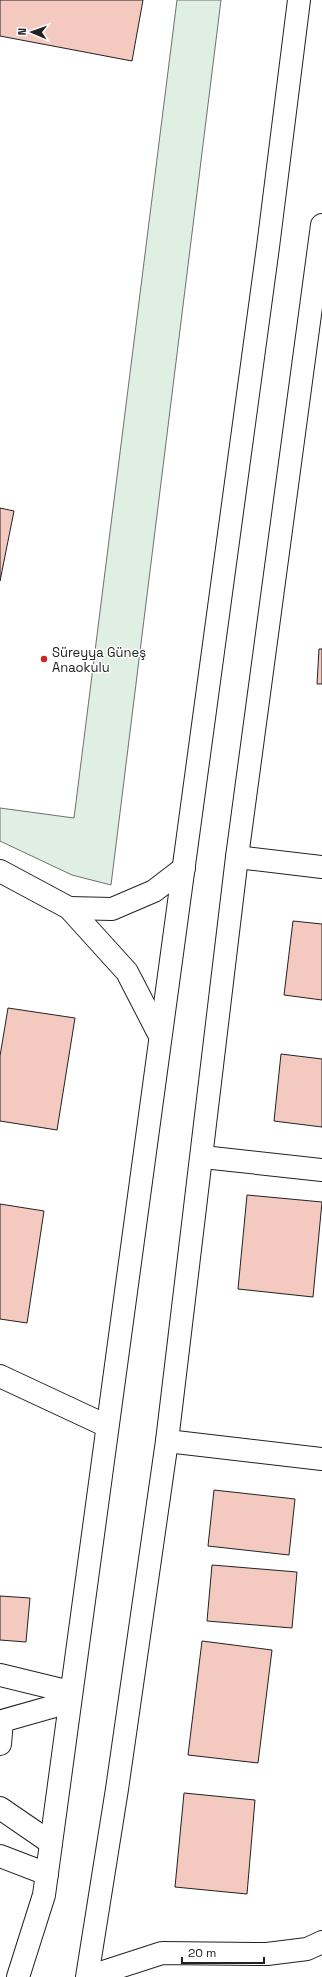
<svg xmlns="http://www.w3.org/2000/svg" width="322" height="1977" viewBox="0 0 322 1977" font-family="'Space Grotesk',sans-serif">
	<rect width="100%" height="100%" fill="#fff"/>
	<path fill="#e0efe3" stroke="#6f6f6f" d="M177 0H221L111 885 72 875 0 841V808L74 818Z"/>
	<g fill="#f3c9c0" stroke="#222">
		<path d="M0 0H143L132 61 0 36Z"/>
		<path d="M0 508 14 511 0 581Z"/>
		<path d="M319 649H322V684H317Z"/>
		<path d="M293 921 322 924V1000L284 995Z"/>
		<path d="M8 1008 75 1018 57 1130 0 1121V1056Z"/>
		<path d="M281 1054 322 1059V1127L274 1121Z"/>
		<path d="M247 1195 322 1202 313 1297 238 1289Z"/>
		<path d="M0 1204 44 1211 27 1323 0 1319Z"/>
		<path d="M214 1490 295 1499 289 1555 208 1546Z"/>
		<path d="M212 1565 297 1572 292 1628 207 1621Z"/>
		<path d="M0 1596 30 1598 26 1642 0 1640Z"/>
		<path d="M202 1641 272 1650 258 1763 188 1755Z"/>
		<path d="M184 1793 255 1800 247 1894 175 1887Z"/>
	</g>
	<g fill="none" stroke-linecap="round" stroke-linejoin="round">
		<g stroke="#222" stroke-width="24">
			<g id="minor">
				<path d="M237 857 322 867"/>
				<path d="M0 871 69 908 127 972 160 1036"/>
				<path d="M69 908 112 909 154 891 184 868"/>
				<path d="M203 1157 322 1170"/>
				<path d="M0 1376 107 1426"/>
				<path d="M167 1441 322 1459"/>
				<path d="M0 1675 70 1692"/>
				<path d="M0 1744 2 1721 69 1702"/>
				<path d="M0 1808 51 1843"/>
				<path d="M0 1856 47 1874"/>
				<path d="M88 1977 162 1953 267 1954 307 1949 322 1942"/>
			</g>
		</g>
		<g stroke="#222" stroke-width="24">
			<g id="major">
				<path d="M18 1977 44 1895 268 247 299 0"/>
				<path d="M87 1977 117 1789 167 1441 237 857 322 225"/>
			</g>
		</g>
		<use href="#minor" stroke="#fff" stroke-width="22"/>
		<use href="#major" stroke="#fff" stroke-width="22"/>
	</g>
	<circle fill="#c62828" stroke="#fff" stroke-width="1.5" cx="44" cy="659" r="4"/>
	<g text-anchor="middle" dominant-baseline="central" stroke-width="3" stroke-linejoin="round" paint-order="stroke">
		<g font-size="13" fill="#222" stroke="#fff" text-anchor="start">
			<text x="52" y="652">Süreyya Güneş<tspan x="52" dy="15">Anaokulu</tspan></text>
		</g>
	</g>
	<g transform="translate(32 32) rotate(272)" stroke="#ffffff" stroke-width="3" paint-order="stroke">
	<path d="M0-3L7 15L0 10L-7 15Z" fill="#222222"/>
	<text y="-6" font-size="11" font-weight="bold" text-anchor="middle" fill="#222222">N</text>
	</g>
	<path d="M182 1957v6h82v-6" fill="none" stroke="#222222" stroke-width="2"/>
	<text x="188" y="1957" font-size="12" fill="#222222" stroke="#ffffff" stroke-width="3" paint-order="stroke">20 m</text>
</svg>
